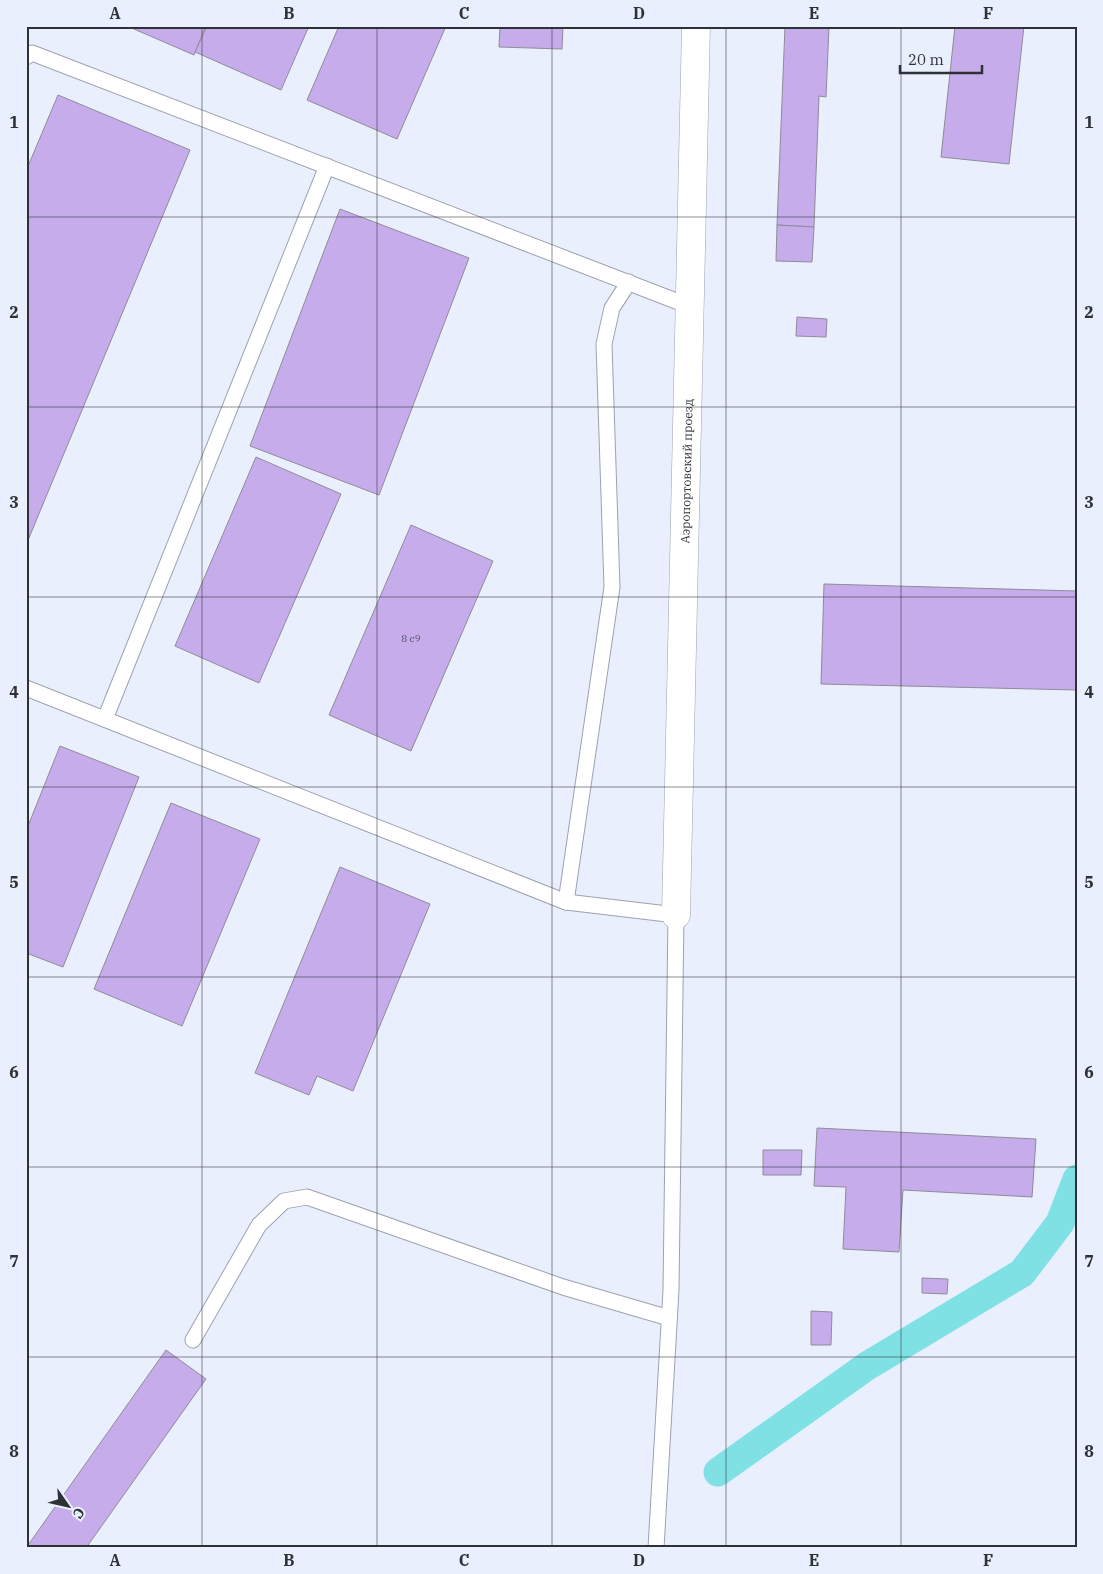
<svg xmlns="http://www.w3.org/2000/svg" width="1103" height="1574" viewBox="0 0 1103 1574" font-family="'IBM Plex Serif',serif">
	<rect width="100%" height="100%" fill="#e9effd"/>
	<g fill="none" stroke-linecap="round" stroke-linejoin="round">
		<path stroke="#80e1e5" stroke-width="29" d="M718 1472 867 1366 1022 1273 1060 1223 1077 1179"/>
	</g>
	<g fill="#c6aceb" stroke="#908b98">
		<path d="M127 26H206L194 55Z"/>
		<path d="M207 26H309L281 90 195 52Z"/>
		<path d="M339 26H446L397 139 307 100Z"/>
		<path d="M500 26H563L562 49 499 47Z"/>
		<path d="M785 26 829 27 826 97 819 96 814 227 777 225Z"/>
		<path d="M955 26H1024L1009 164 941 157Z"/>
		<path d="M58 95 190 150 26 545V171Z"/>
		<path d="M340 209 469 258 379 495 250 446Z"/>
		<path d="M777 225 814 227 812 262 776 261Z"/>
		<path d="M797 317 827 319 826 337 796 336Z"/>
		<path d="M256 457 341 494 259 683 175 646Z"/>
		<path d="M411 525 493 561 411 751 329 715Z"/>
		<path d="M824 584 1077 591 1076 690 821 684Z"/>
		<path d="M60 746 139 777 63 967 26 953V831Z"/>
		<path d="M171 803 260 839 182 1026 94 989Z"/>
		<path d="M340 867 430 904 353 1091 317 1076 309 1095 255 1073Z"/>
		<path d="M817 1128 1036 1139 1032 1197 903 1190 899 1252 843 1249 846 1187 814 1186Z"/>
		<path d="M763 1150H802L801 1175H763Z"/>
		<path d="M922 1278 948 1279 947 1294 922 1293Z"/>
		<path d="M811 1311 832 1312 831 1345H811Z"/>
		<path d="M166 1350 206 1379 86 1548H26Z"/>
	</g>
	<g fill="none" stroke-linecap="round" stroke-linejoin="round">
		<g stroke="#9da2b0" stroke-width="17">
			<g id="lane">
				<path d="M26 57 32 53 689 306"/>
				<path d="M26 688 566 902 676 915 671 1290 656 1548"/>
				<path d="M105 719 327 166"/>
				<path d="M566 902 612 587 604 344 612 308 629 282"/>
				<path d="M193 1340 259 1225 284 1201 307 1197 563 1287 669 1318"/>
			</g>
		</g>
		<g stroke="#9da2b0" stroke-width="29">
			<g id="street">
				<path id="s1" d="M676 915 696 26"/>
			</g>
		</g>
		<use href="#lane" stroke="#fff" stroke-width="15"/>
		<use href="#street" stroke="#fff" stroke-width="28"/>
	</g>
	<path fill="none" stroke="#2e3136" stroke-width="1" stroke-opacity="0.55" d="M202 26V1548M377 26V1548M552 26V1548M726 26V1548M901 26V1548M26 217H1077M26 407H1077M26 597H1077M26 787H1077M26 977H1077M26 1167H1077M26 1357H1077"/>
	<g text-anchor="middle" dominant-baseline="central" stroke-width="5" stroke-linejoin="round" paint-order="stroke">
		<g font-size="10" fill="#545063">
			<text x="411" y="638">8 с9</text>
		</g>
		<g font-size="12" fill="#2e3136" stroke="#e9effd">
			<text stroke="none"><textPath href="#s1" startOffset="444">Аэропортовский проезд</textPath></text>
		</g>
	</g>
	<rect width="1103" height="1574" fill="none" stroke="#e9effd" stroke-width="55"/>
	<g transform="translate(68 1506) rotate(124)" stroke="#e9effd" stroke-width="4" paint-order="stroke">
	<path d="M0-4L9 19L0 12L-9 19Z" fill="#2e3136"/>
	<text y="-8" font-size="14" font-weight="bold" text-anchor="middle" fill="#2e3136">С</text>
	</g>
	<path d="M900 65v8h82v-8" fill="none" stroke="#2e3136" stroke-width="2.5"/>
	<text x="908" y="65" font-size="15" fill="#2e3136" stroke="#e9effd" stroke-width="4" paint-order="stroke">20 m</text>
	<rect x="28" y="28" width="1048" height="1518" fill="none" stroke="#2e3136" stroke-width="2"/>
	<g font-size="16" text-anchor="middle" font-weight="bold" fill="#2e3136">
		<text x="115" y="19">A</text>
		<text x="289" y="19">B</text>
		<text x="464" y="19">C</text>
		<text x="639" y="19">D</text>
		<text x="814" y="19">E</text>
		<text x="988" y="19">F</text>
		<text x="14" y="128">1</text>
		<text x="1089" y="128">1</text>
		<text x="14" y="318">2</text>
		<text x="1089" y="318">2</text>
		<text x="14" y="508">3</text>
		<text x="1089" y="508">3</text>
		<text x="14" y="698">4</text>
		<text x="1089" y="698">4</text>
		<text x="14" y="888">5</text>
		<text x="1089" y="888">5</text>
		<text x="14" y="1078">6</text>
		<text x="1089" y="1078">6</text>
		<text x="14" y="1267">7</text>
		<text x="1089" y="1267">7</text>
		<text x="14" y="1457">8</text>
		<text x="1089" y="1457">8</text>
		<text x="115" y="1566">A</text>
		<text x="289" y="1566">B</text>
		<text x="464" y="1566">C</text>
		<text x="639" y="1566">D</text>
		<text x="814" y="1566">E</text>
		<text x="988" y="1566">F</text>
	</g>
</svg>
